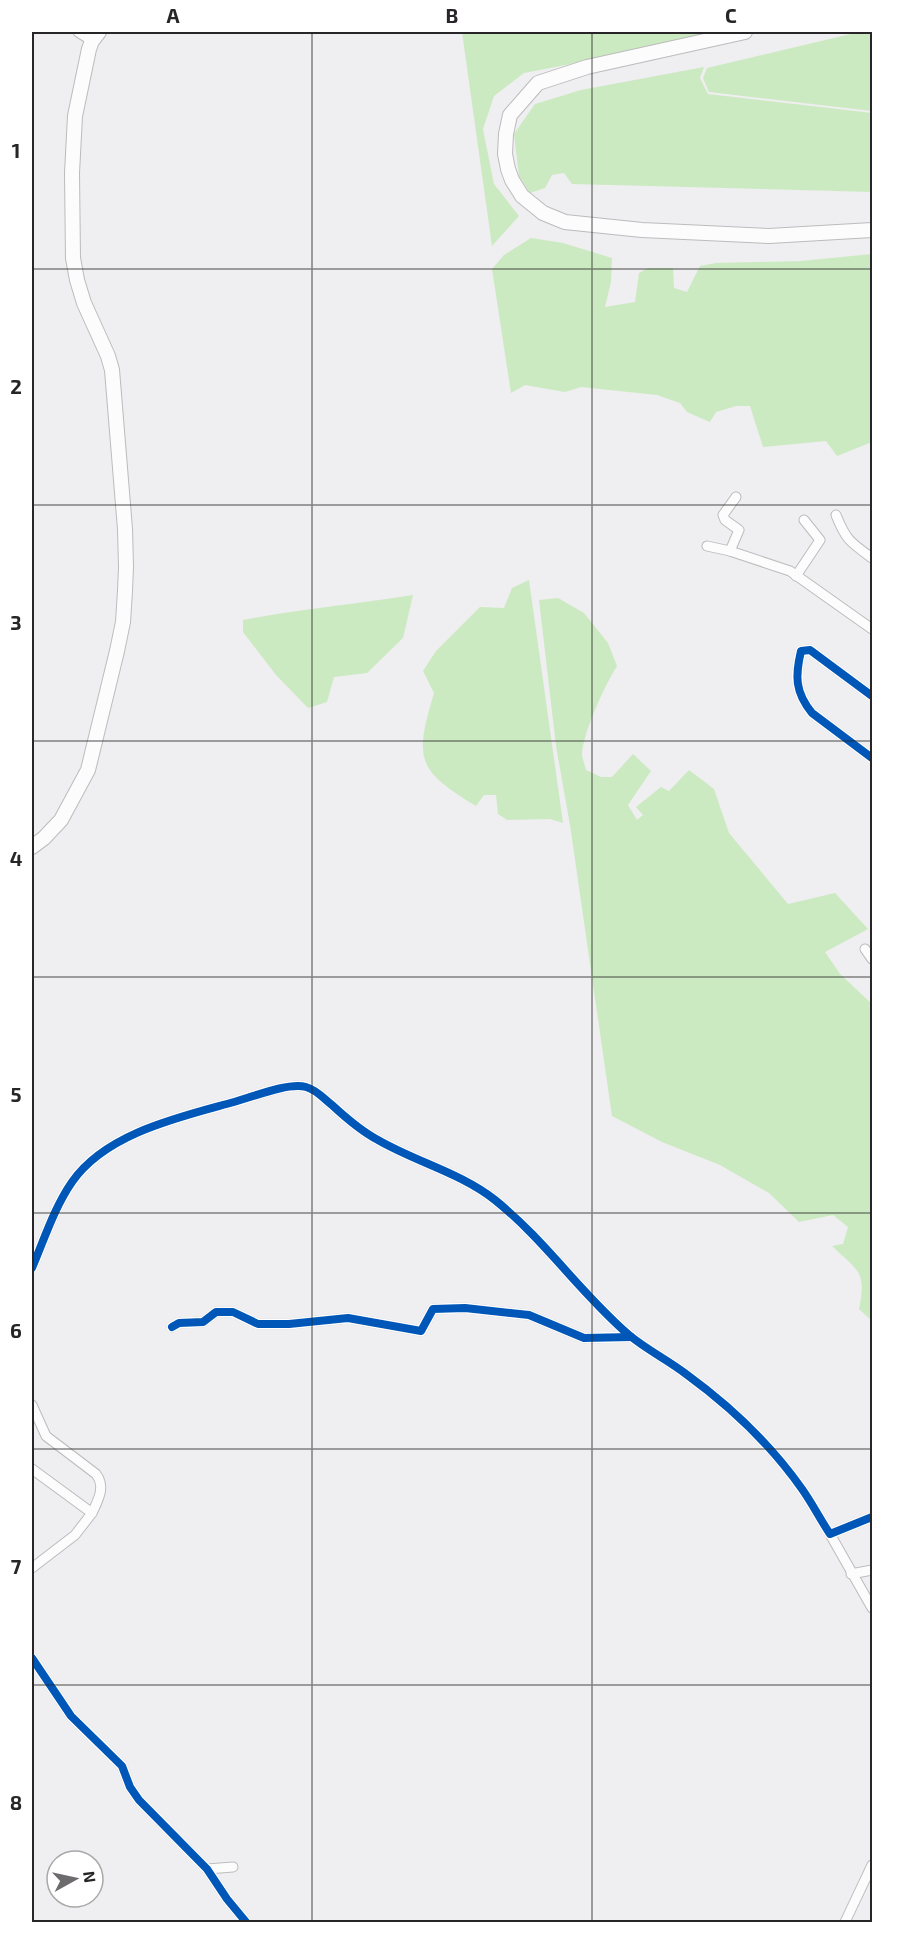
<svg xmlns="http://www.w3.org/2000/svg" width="904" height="1954" viewBox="0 0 904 1954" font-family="'Exo 2',sans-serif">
	<rect width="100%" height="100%" fill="#efeef0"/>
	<g fill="#cceac1">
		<path d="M462 32H719L644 50 524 73 494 96 483 129 494 184 519 216 492 246Z"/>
		<path d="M859 32H872V111L709 92 703 78 707 68Z"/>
		<path d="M704 67 700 78 708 94 872 113V192L572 184 564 173 552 175 545 188 530 193 519 176 514 134 535 104 581 90Z"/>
		<path d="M531 238 563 243 612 258 611 282 605 307 635 302 639 273 648 268H673L674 288 687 292 700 266 716 263 801 261 872 254V442L837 456 826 441 763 447 750 406H736L716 412 710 422 687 412 680 403 657 395 581 387 565 392 525 385 511 393 492 269 504 255Z"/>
		<path d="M529 580 563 823 550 819 507 820 498 814 496 795H484L476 806C417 770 414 760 434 693L423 671 436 651 480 607 504 608 512 588Z"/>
		<path d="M413 595 403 638 367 673 334 677 327 702 308 708 276 675 243 632V620C300 609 357 604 413 595Z"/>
		<path d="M558 598 584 613 608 643 617 666C605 685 582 734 582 756 583 760 585 765 586 770L601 777H612L633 754 651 771 628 805 637 820 643 815 636 807 661 787 669 791 689 770 714 789 729 833 788 904 835 893 868 929 825 952 840 974 872 1004V1321L859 1309C867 1271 858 1271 832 1246L843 1244 848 1227 833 1215 799 1222 769 1193 720 1165 662 1142 612 1116 570 825 556 746 539 600Z"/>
	</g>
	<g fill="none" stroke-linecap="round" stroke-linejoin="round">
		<g stroke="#bcbbbd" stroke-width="11">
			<g id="street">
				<path d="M78 32 92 41"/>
				<path d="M836 515C846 540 850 542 872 558"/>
				<path d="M707 546 730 551 790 571 872 629"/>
				<path d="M730 551 739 530 725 520 723 515 736 497"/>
				<path d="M796 576 820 540 804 520"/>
				<path d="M872 696 810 650 801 651C795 676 795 692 812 713L872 758"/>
				<path d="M865 949 872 959"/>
				<path d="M32 1268C44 1240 54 1208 72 1182 106 1133 180 1117 234 1102 252 1097 289 1082 306 1087 317 1090 324 1099 332 1105 346 1118 361 1131 378 1140 416 1162 461 1173 495 1200 545 1240 581 1294 629 1335 647 1350 668 1360 686 1374 730 1406 771 1445 802 1489 812 1503 820 1519 830 1534L872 1517"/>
				<path d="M172 1327 179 1323 203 1322 216 1312H233L258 1324H289L348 1318 421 1331 433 1309 465 1308 529 1315 584 1338 631 1337"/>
				<path d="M32 1405 46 1436 96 1474C106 1487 98 1500 92 1513L32 1469"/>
				<path d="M830 1534 872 1608"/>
				<path d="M32 1568 75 1535 92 1513"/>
				<path d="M851 1574 872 1570"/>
				<path d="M32 1658 71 1716 122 1766 130 1787 139 1800 207 1869 227 1899 246 1922"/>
				<path d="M207 1869 233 1867"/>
				<path d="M845 1922 872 1865"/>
			</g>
		</g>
		<g stroke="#bcbbbd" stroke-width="16">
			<g id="secondary">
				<path d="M745 32 587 67 538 83 510 115 506 134 505 154 508 169 512 180 522 196 543 213 565 222 642 230 769 236 872 230"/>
				<path d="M32 847 44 838 61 820 88 770 117 651 123 622 125 591 126 567 125 529 112 370 108 356 84 303 77 280 73 258 72 173 75 116 89 49 92 41 99 32"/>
			</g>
		</g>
		<use href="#street" stroke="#fdfcfd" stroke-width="9"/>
		<use href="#secondary" stroke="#fdfcfd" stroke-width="14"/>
		<g stroke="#fff" stroke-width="11">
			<g id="cycleway">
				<path d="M872 696 810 650 801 651C795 676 795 692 812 713L872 758"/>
				<path d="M32 1268C44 1240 54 1208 72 1182 106 1133 180 1117 234 1102 252 1097 289 1082 306 1087 317 1090 324 1099 332 1105 346 1118 361 1131 378 1140 416 1162 461 1173 495 1200 545 1240 581 1294 629 1335 647 1350 668 1360 686 1374 730 1406 771 1445 802 1489 812 1503 820 1519 830 1534L872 1517"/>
				<path d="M172 1327 179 1323 203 1322 216 1312H233L258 1324H289L348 1318 421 1331 433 1309 465 1308 529 1315 584 1338 631 1337"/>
				<path d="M32 1658 71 1716 122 1766 130 1787 139 1800 207 1869 227 1899 246 1922"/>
			</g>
		</g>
		<use href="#cycleway" stroke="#0057b8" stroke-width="8"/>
	</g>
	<path fill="none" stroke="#272527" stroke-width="1.5" stroke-opacity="0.55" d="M312 32V1922M592 32V1922M32 269H872M32 505H872M32 741H872M32 977H872M32 1213H872M32 1449H872M32 1685H872"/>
	<rect width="904" height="1954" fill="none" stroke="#ffffff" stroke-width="66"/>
	<g transform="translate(75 1879) rotate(82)"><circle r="28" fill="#ffffff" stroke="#a9a8a9" stroke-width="1.5"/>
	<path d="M0-4.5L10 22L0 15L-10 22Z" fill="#6d6b6d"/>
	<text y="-9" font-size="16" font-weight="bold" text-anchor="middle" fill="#272527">N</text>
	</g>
	<rect x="33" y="33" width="838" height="1888" fill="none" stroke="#272527" stroke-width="2"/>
	<g font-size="20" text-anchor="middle" font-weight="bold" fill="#272527">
		<text x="173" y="23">A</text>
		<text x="452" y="23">B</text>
		<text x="731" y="23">C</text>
		<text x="16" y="158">1</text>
		<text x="16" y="394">2</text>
		<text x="16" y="630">3</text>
		<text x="16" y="866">4</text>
		<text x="16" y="1102">5</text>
		<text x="16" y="1338">6</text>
		<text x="16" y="1574">7</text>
		<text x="16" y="1810">8</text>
	</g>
</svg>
